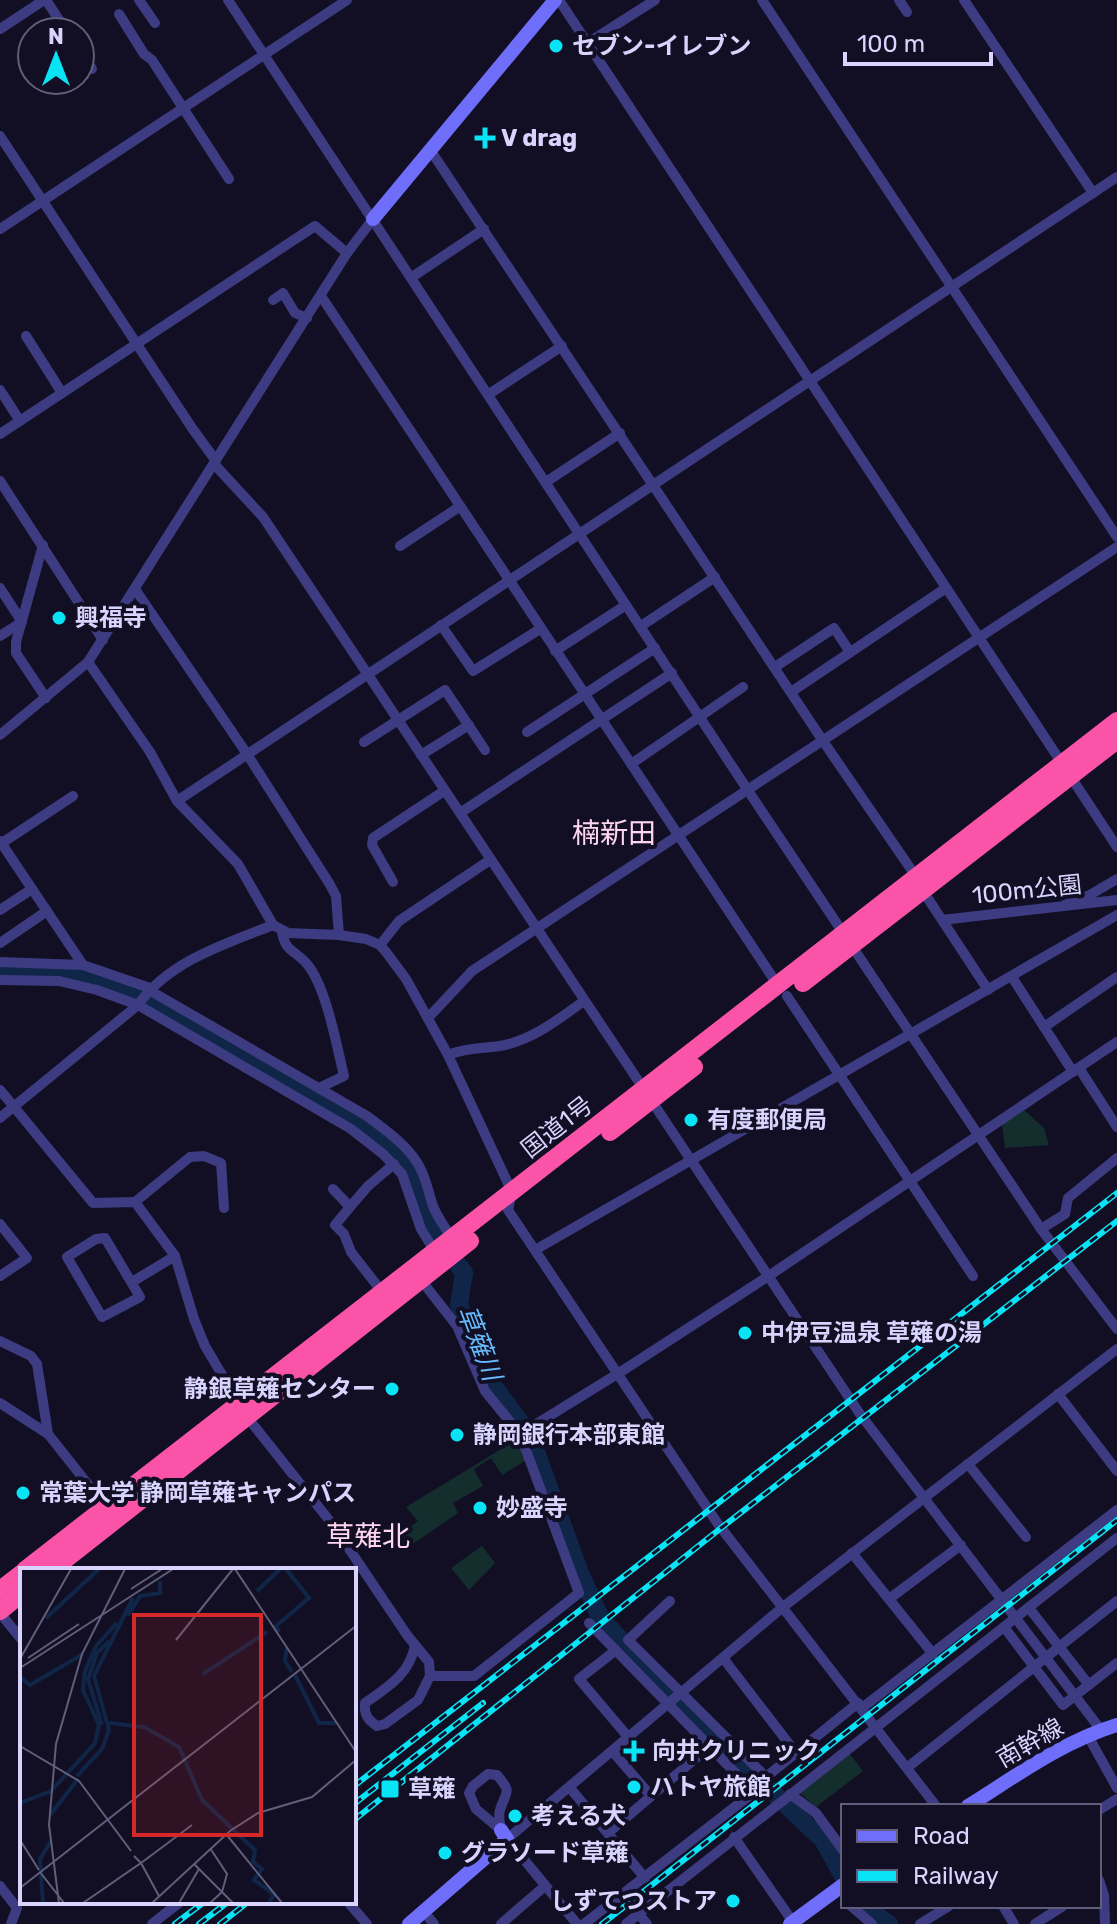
<svg xmlns="http://www.w3.org/2000/svg" width="1117" height="1924" viewBox="0 0 1117 1924" font-family="Rubik,'Noto Sans JP',sans-serif">
	<rect width="100%" height="100%" fill="#120f24"/>
	<g fill="#132e2c">
		<path d="M1024 1110 1044 1128 1049 1145 1005 1148 1002 1124Z"/>
		<path d="M518 1439 528 1459 502 1475 491 1458 474 1469 483 1486 453 1503 458 1513 404 1550 395 1538 418 1521 406 1507Z"/>
		<path d="M482 1546 495 1563 469 1590 451 1568Z"/>
		<path d="M849 1753 863 1771 816 1807 799 1792Z"/>
	</g>
	<g fill="none" stroke-linecap="round" stroke-linejoin="round">
		<g stroke="#102648" stroke-width="18">
			<path d="M0 973 80 975 132 993 356 1121 399 1154 407 1165 416 1181 426 1212 436 1235 464 1273 459 1305 491 1383 530 1435 580 1573 601 1619 715 1738 823 1840 843 1876"/>
			<path d="M862 1906 889 1924"/>
		</g>
		<g stroke="#3d3c82" stroke-width="10">
			<path d="M46 0 67 32"/>
			<path d="M139 0 155 23"/>
			<path d="M228 0 747 789 1041 1229 1117 1329"/>
			<path d="M559 0 1117 847"/>
			<path d="M762 0 1117 537"/>
			<path d="M899 0 907 12"/>
			<path d="M964 0 1093 193"/>
			<path d="M119 14 144 54 152 60 229 179"/>
			<path d="M0 29 44 0"/>
			<path d="M586 44 655 0"/>
			<path d="M80 52 92 69"/>
			<path d="M0 136 192 428 216 461"/>
			<path d="M431 151 823 741 917 878"/>
			<path d="M0 229 347 0"/>
			<path d="M412 277 484 229"/>
			<path d="M321 296 779 987"/>
			<path d="M273 300 283 293 295 313 307 318"/>
			<path d="M26 336 62 393"/>
			<path d="M0 390 20 421"/>
			<path d="M489 394 562 346"/>
			<path d="M0 434 315 226 347 253"/>
			<path d="M214 464 263 517 860 1414 1101 1730"/>
			<path d="M0 481 103 640"/>
			<path d="M546 482 620 433"/>
			<path d="M43 545 16 642V653L46 698"/>
			<path d="M400 546 459 507"/>
			<path d="M0 588 22 622 0 636"/>
			<path d="M135 589 247 754 329 883 336 896 339 935"/>
			<path d="M441 625 473 671 540 629"/>
			<path d="M641 626 715 577"/>
			<path d="M555 651 626 605"/>
			<path d="M88 662 150 752 177 801 238 864 273 925 288 933 339 935 366 939 380 945 386 952 406 979 448 1055 512 1192 508 1210 718 1524 936 1806"/>
			<path d="M775 667 834 628 850 652"/>
			<path d="M791 692 946 588"/>
			<path d="M527 732 655 648"/>
			<path d="M0 735 88 662 347 253 373 219"/>
			<path d="M364 742 445 690 485 750"/>
			<path d="M421 755 469 725"/>
			<path d="M631 764 743 687"/>
			<path d="M177 801 1117 177"/>
			<path d="M460 813 672 673"/>
			<path d="M0 841 83 965 150 988"/>
			<path d="M2 843 73 796"/>
			<path d="M393 882 372 845 373 838 444 791"/>
			<path d="M923 891 988 990"/>
			<path d="M1066 898 1088 896 1117 879"/>
			<path d="M0 910 32 889"/>
			<path d="M942 920 1117 900"/>
			<path d="M282 931C284 951 296 951 307 964 326 986 337 1047 344 1076L319 1088"/>
			<path d="M0 943 47 911"/>
			<path d="M380 945 399 921 490 860"/>
			<path d="M0 962 83 965"/>
			<path d="M1012 977 1073 1072"/>
			<path d="M0 980 59 981 97 990 138 1005 351 1129 383 1154 402 1174 421 1229 435 1252"/>
			<path d="M149 990 367 1116C385 1130 406 1144 418 1164 426 1177 428 1191 433 1206 437 1217 446 1228 452 1239"/>
			<path d="M787 996 973 1276"/>
			<path d="M428 1018 472 971 1117 547"/>
			<path d="M1044 1027 1117 977"/>
			<path d="M448 1055C467 1047 486 1049 505 1045 535 1038 560 1018 584 1001"/>
			<path d="M1079 1068 1117 1127"/>
			<path d="M0 1090 93 1203 135 1202 175 1256 194 1319 205 1346 247 1417 333 1525 407 1635 429 1662 430 1676 418 1700 385 1724 377 1726C368 1720 364 1715 365 1703 388 1687 410 1674 415 1645"/>
			<path d="M0 1118 138 1005C169 961 225 944 273 925"/>
			<path d="M333 1189 350 1207 335 1225 344 1234 351 1252 383 1293"/>
			<path d="M135 1202 190 1157 204 1156 221 1163 224 1208"/>
			<path d="M350 1207 368 1186 394 1164"/>
			<path d="M0 1224 27 1258 0 1276"/>
			<path d="M1041 1229 1065 1214 1068 1198 1117 1158"/>
			<path d="M105 1238 140 1297 102 1317 67 1257 96 1239Z"/>
			<path d="M535 1250 1117 915"/>
			<path d="M421 1280 457 1326 485 1391 520 1434 579 1593 474 1676H430"/>
			<path d="M132 1282 175 1256"/>
			<path d="M0 1341 31 1356 37 1364 48 1434 106 1507"/>
			<path d="M1058 1394 1117 1471"/>
			<path d="M0 1403 48 1434"/>
			<path d="M520 1434 619 1373 767 1277 1117 1042"/>
			<path d="M968 1464 1026 1537"/>
			<path d="M852 1553 933 1654"/>
			<path d="M889 1599 961 1545"/>
			<path d="M670 1601 628 1640 766 1777 858 1703"/>
			<path d="M1029 1608 1089 1685"/>
			<path d="M0 1613 22 1640"/>
			<path d="M1004 1627 1063 1705 1117 1663"/>
			<path d="M616 1650 579 1679 629 1738"/>
			<path d="M723 1658 796 1753"/>
			<path d="M862 1708 1117 1510"/>
			<path d="M1088 1736 1117 1788"/>
			<path d="M613 1752 651 1796"/>
			<path d="M908 1767 1117 1601"/>
			<path d="M488 1774 497 1775C513 1794 506 1790 500 1810 498 1816 500 1823 501 1830L476 1809 469 1793 473 1786Z"/>
			<path d="M570 1788 645 1878"/>
			<path d="M790 1794 816 1813 843 1850"/>
			<path d="M1099 1810 1117 1799"/>
			<path d="M608 1833 710 1746"/>
			<path d="M734 1837 793 1922"/>
			<path d="M1099 1880 1104 1895 1105 1924"/>
			<path d="M0 1886 17 1908 11 1924"/>
			<path d="M348 1902 367 1924"/>
			<path d="M851 1906 872 1924"/>
			<path d="M1003 1906 1014 1924"/>
			<path d="M424 1912 434 1924"/>
			<path d="M639 1914 647 1924"/>
			<path d="M152 1924 180 1902"/>
			<path d="M501 1924 545 1886"/>
			<path d="M577 1924 507 1839 783 1607 1117 1349"/>
			<path d="M584 1924 754 1792 589 1623"/>
			<path d="M626 1924 1117 1538"/>
			<path d="M920 1924 949 1906"/>
			<path d="M1035 1924 1063 1906"/>
		</g>
		<g stroke="#6e6efa" stroke-width="14">
			<path d="M373 219 555 0"/>
			<path d="M968 1806C1016 1776 1062 1742 1117 1725"/>
			<path d="M409 1924 507 1839 501 1830"/>
			<path d="M790 1924 843 1885"/>
		</g>
		<g stroke="#fa53a7" stroke-width="18">
			<path d="M803 983 1117 740"/>
			<path d="M610 1132 694 1067"/>
			<path d="M25 1570 1117 721"/>
			<path d="M52 1570 470 1241"/>
			<path d="M0 1590 22 1573"/>
			<path d="M0 1611 22 1593"/>
		</g>
		<g stroke="#08e3f6" stroke-width="6">
			<g id="rail">
				<path d="M354 1786 1117 1193"/>
				<path d="M354 1804 483 1703"/>
				<path d="M354 1820 721 1528 1117 1221"/>
				<path d="M175 1924 204 1902"/>
				<path d="M199 1924 228 1902"/>
				<path d="M220 1924 248 1902"/>
				<path d="M602 1924 1117 1520"/>
			</g>
		</g>
		<use href="#rail" stroke="#120f24" stroke-width="3" stroke-dasharray="9" stroke-linecap="butt"/>
	</g>
	<g fill="#08e3f6" stroke="#120f24" stroke-width="3">
		<circle cx="556" cy="46" r="8"/>
		<path d="M481 126h8v8h8v8h-8v8h-8v-8h-8v-8h8z"/>
		<circle cx="59" cy="618" r="8"/>
		<circle cx="691" cy="1120" r="8"/>
		<circle cx="745" cy="1333" r="8"/>
		<circle cx="392" cy="1389" r="8"/>
		<circle cx="457" cy="1435" r="8"/>
		<circle cx="23" cy="1493" r="8"/>
		<circle cx="480" cy="1508" r="8"/>
		<path d="M630 1739h8v8h8v8h-8v8h-8v-8h-8v-8h8z"/>
		<circle cx="634" cy="1787" r="8"/>
		<rect x="380" y="1779" width="20" height="20" rx="4"/>
		<circle cx="515" cy="1816" r="8"/>
		<circle cx="445" cy="1853" r="8"/>
		<circle cx="733" cy="1901" r="8"/>
	</g>
	<g text-anchor="middle" dominant-baseline="central" stroke-width="8" stroke-linejoin="round" paint-order="stroke">
		<g font-size="24" font-weight="bold" fill="#d8d4fe" stroke="#120f24" text-anchor="start">
			<text x="572" y="46">セブン-イレブン</text>
			<text x="501" y="138">V drag</text>
			<text x="75" y="618">興福寺</text>
			<text x="707" y="1120">有度郵便局</text>
			<text x="761" y="1333">中伊豆温泉 草薙の湯</text>
			<text x="376" y="1389" text-anchor="end">静銀草薙センター</text>
			<text x="473" y="1435">静岡銀行本部東館</text>
			<text x="39" y="1493">常葉大学 静岡草薙キャンパス</text>
			<text x="496" y="1508">妙盛寺</text>
			<text x="652" y="1751">向井クリニック</text>
			<text x="650" y="1787">ハトヤ旅館</text>
			<text x="408" y="1789">草薙</text>
			<text x="531" y="1816">考える犬</text>
			<text x="461" y="1853">グラソード草薙</text>
			<text x="717" y="1901" text-anchor="end">しずてつストア</text>
		</g>
		<g font-size="24" fill="#d8d4fe" stroke="#120f24">
			<text transform="translate(1027 890) rotate(-6)">100m公園</text>
			<text transform="translate(557 1127) rotate(-38)">国道1号</text>
			<text transform="translate(1030 1743) rotate(-30)">南幹線</text>
		</g>
		<g font-size="26" font-style="italic" fill="#65b9fa" stroke="#120f24">
			<text transform="translate(479 1343) rotate(69)">草薙川</text>
		</g>
		<g font-size="28" fill="#fed6f0" stroke="#120f24">
			<text x="614" y="833">楠新田</text>
			<text x="368" y="1536">草薙北</text>
		</g>
	</g>
	<g transform="translate(20 1568)">
		<rect width="336" height="336" fill="#120f24"/>
		<path fill="none" stroke="#102648" stroke-width="4" d="M237 23 260 1M105 44 109 46 120 28 140 25V13M26 50 79 1M259 64 256 58 289 30 266 1M267 79 265 93 272 104M183 106 247 64M275 107 299 155H316M0 109 10 117 63 86M89 155 124 159 159 179 182 232 235 282 233 294 242 301 234 312 254 326 249 335M82 157 68 111 77 85 89 73M57 208 82 181 89 162 74 108 113 30M0 235 31 223 75 175 79 157 63 122 65 103 76 78 97 55M30 247 58 211M23 335 20 291 31 273"/>
		<path fill="none" stroke="#615e7b" stroke-width="2" d="M215 1 336 184M111 21 142 1M156 72 213 1M8 90 59 56M0 91 51 1M0 100 153 1M0 178 59 213 111 283M206 266 262 335M0 272 19 302M190 280 207 306 202 324 190 335M114 288 121 295 172 257M174 296 213 335M20 304 44 335M0 320 336 58M39 335 29 257 36 176 62 86 105 1M63 335 121 295 139 328M132 335 210 263 238 245 292 229 336 192M159 335 179 301"/>
		<path fill="#d62828" fill-opacity="0.15" stroke="#d62828" stroke-width="4" d="M114 47H241V267H114Z"/>
		<rect width="336" height="336" fill="none" stroke="#d8d4fe" stroke-width="4"/>
	</g>
	<rect x="841" y="1804" width="260" height="104" fill="#120f24" stroke="#615e7b" stroke-width="2"/>
	<rect x="857" y="1830" width="40" height="12" fill="#6e6efa" stroke="#615e7b" stroke-width="2"/>
	<text x="913" y="1844" font-size="24" fill="#d8d4fe">Road</text>
	<rect x="857" y="1870" width="40" height="12" fill="#08e3f6" stroke="#615e7b" stroke-width="2"/>
	<text x="913" y="1884" font-size="24" fill="#d8d4fe">Railway</text>
	<g transform="translate(56 56)"><circle r="38" fill="#120f24" stroke="#615e7b" stroke-width="2"/>
	<path d="M0-6L14 30L0 20L-14 30Z" fill="#08e3f6"/>
	<text y="-12" font-size="22" font-weight="bold" text-anchor="middle" fill="#d8d4fe">N</text>
	</g>
	<path d="M845 52v12h146v-12" fill="none" stroke="#d8d4fe" stroke-width="4"/>
	<text x="857" y="52" font-size="24" fill="#d8d4fe" stroke="#120f24" stroke-width="6" paint-order="stroke">100 m</text>
</svg>
